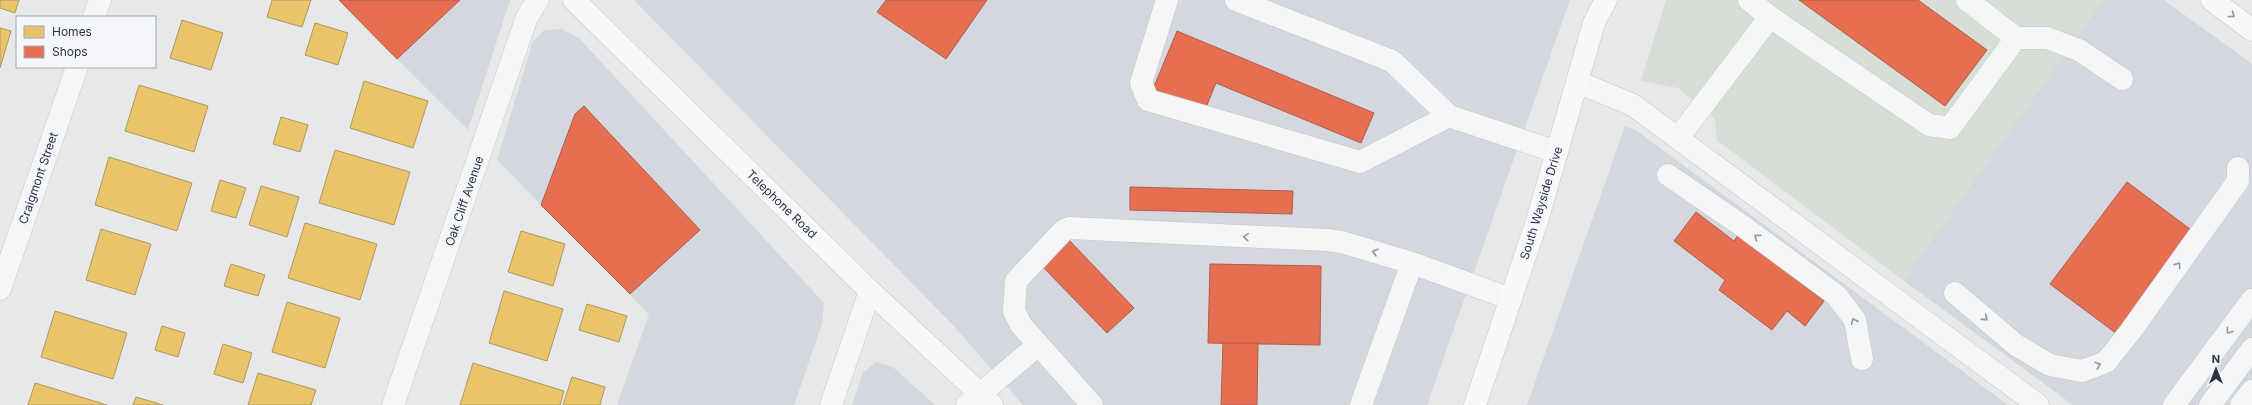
<svg xmlns="http://www.w3.org/2000/svg" width="2252" height="405" viewBox="0 0 2252 405" font-family="Inter,sans-serif">
	<rect width="100%" height="100%" fill="#e6e8ea"/>
	<g fill="#d4d7dd">
		<path d="M339 0H510L468 130 397 59Z"/>
		<path d="M634 0H1570L1427 405H1023L952 324Z"/>
		<path d="M2103 0H2164L2252 64V405H2073L1903 280Z"/>
		<path d="M562 29 579 38 824 303 822 324 794 405H617L649 314 497 160 533 41 545 30Z"/>
		<path d="M1625 126 1637 131 2008 405H1527Z"/>
		<path d="M877 362 894 368 935 405H852L863 372Z"/>
	</g>
	<path fill="#d6ded6" d="M1666 0H2103L1903 280 1717 140 1715 119 1678 88 1641 81Z"/>
	<g fill="#e9c46a" stroke="#b0995f">
		<path d="M0 0H19L15 13 0 8Z"/>
		<path d="M272 0H311L302 27 267 17Z"/>
		<path d="M182 20 223 33 211 70 170 58Z"/>
		<path d="M315 23 348 33 338 65 305 55Z"/>
		<path d="M0 28 11 31 0 68Z"/>
		<path d="M364 81 428 101 413 148 350 128Z"/>
		<path d="M139 85 208 106 194 152 125 131Z"/>
		<path d="M281 117 308 125 300 152 273 144Z"/>
		<path d="M335 150 410 172 394 225 319 203Z"/>
		<path d="M109 157 192 183 177 231 95 205Z"/>
		<path d="M220 180 246 188 236 218 211 211Z"/>
		<path d="M261 186 299 197 287 237 249 225Z"/>
		<path d="M305 223 377 244 360 300 288 278Z"/>
		<path d="M101 229 151 244 135 295 86 280Z"/>
		<path d="M521 231 565 244 553 286 508 272Z"/>
		<path d="M231 264 265 275 258 296 224 286Z"/>
		<path d="M504 291 563 309 547 361 489 343Z"/>
		<path d="M287 302 340 318 325 368 272 352Z"/>
		<path d="M587 304 627 316 619 342 579 330Z"/>
		<path d="M55 311 127 333 113 379 41 357Z"/>
		<path d="M162 326 185 333 178 357 155 350Z"/>
		<path d="M223 344 252 353 243 383 214 374Z"/>
		<path d="M473 363 564 391 560 405H460Z"/>
		<path d="M258 373 316 390 311 405H248Z"/>
		<path d="M572 377 605 387 600 405H563Z"/>
		<path d="M35 383 107 405H28Z"/>
		<path d="M136 397 163 405H133Z"/>
	</g>
	<g fill="#e76f51" stroke="#af5d4d">
		<path d="M339 0H460L397 59Z"/>
		<path d="M886 0H987L946 59 877 12Z"/>
		<path d="M1799 0H1918L1987 50 1945 106Z"/>
		<path d="M1177 31 1374 113 1361 143 1216 83 1205 110 1153 89Z"/>
		<path d="M584 106 700 230 630 294 541 205 575 114Z"/>
		<path d="M2127 182 2194 232 2117 334 2050 284Z"/>
		<path d="M1130 187 1293 191 1292 214 1130 210Z"/>
		<path d="M1696 212 1734 241 1738 235 1824 301 1805 326 1787 311 1772 330 1719 290 1725 280 1674 241Z"/>
		<path d="M1068 239 1134 308 1107 333 1041 265Z"/>
		<path d="M1210 264 1321 266 1320 345 1208 343Z"/>
		<path d="M1223 343H1258L1257 405H1221Z"/>
	</g>
	<g fill="none" stroke-linecap="round" stroke-linejoin="round">
		<g stroke="#c4c6c8" stroke-width="23">
			<g id="minor">
				<path d="M1167 0 1141 83 1148 100 1360 162 1449 116"/>
				<path d="M1236 0 1392 61 1449 116 1557 152"/>
				<path d="M1749 0 1770 17 1929 125 1950 128 2016 38 1967 0"/>
				<path d="M94 17 100 0"/>
				<path d="M2016 38H2047L2079 50 2122 79"/>
				<path d="M1577 82 1633 105 2038 405"/>
				<path d="M1678 138 1770 17"/>
				<path d="M1668 175 1744 227 1836 295 1855 320 1862 359"/>
				<path d="M0 289 77 67"/>
				<path d="M1955 293 2016 345 2050 365 2082 371 2106 362 2130 332 2238 181V168"/>
				<path d="M393 405 527 17 538 0"/>
				<path d="M831 405 870 291"/>
				<path d="M967 405 1038 345"/>
				<path d="M1092 405 1021 325 1014 311 1016 281 1063 231 1069 228 1327 240 1342 242 1412 263"/>
				<path d="M1361 405 1412 263 1511 299"/>
				<path d="M2174 405 2252 300"/>
				<path d="M2210 405 2252 349"/>
				<path d="M2241 405 2252 391"/>
			</g>
		</g>
		<g stroke="#c2c5c8" stroke-width="23">
			<g id="major">
				<path d="M574 0 870 291 992 405"/>
				<path d="M2212 0 2252 30"/>
				<path d="M1475 405 1537 221 1594 23 1606 0"/>
			</g>
		</g>
		<use href="#minor" stroke="#f5f6f7" stroke-width="22"/>
		<use href="#major" stroke="#f8f8f8" stroke-width="22"/>
	</g>
	<defs><path id="oneway-chevron" d="M-2-3.5L2.5 0L-2 3.5" fill="none" stroke-width="1.6" stroke-linecap="round" stroke-linejoin="round"/></defs>
	<use stroke="#92969e" href="#oneway-chevron" transform="translate(2232 15) rotate(36)"/>
	<g stroke="#90959e">
		<use href="#oneway-chevron" transform="translate(1246 237) rotate(-177)"/>
		<use href="#oneway-chevron" transform="translate(1757 237) rotate(-144)"/>
		<use href="#oneway-chevron" transform="translate(1375 252) rotate(-164)"/>
		<use href="#oneway-chevron" transform="translate(2178 265) rotate(-55)"/>
		<use href="#oneway-chevron" transform="translate(1985 318) rotate(40)"/>
		<use href="#oneway-chevron" transform="translate(1854 321) rotate(-113)"/>
		<use href="#oneway-chevron" transform="translate(2229 331) rotate(127)"/>
		<use href="#oneway-chevron" transform="translate(2098 365) rotate(-19)"/>
	</g>
	<g text-anchor="middle" dominant-baseline="central" stroke-width="4" stroke-linejoin="round" paint-order="stroke">
		<g font-size="12" fill="#2b3445" stroke="#f4f6f9">
			<text transform="translate(38 178) rotate(-71)">Craigmont Street</text>
			<text transform="translate(464 201) rotate(-71)">Oak Cliff Avenue</text>
			<text transform="translate(1541 203) rotate(-73)">South Wayside Drive</text>
			<text transform="translate(782 204) rotate(44)">Telephone Road</text>
		</g>
	</g>
	<rect x="16" y="16" width="140" height="52" fill="#f4f6f9" stroke="#a4a8b1"/>
	<rect x="24" y="26" width="20" height="12" fill="#e9c46a" stroke="#a4a8b1"/>
	<text x="52" y="36" font-size="12" fill="#2b3445">Homes</text>
	<rect x="24" y="46" width="20" height="12" fill="#e76f51" stroke="#a4a8b1"/>
	<text x="52" y="56" font-size="12" fill="#2b3445">Shops</text>
	<g transform="translate(2216 369)" stroke="#f4f6f9" stroke-width="3" paint-order="stroke">
	<path d="M0-3L7 15L0 10L-7 15Z" fill="#2b3445"/>
	<text y="-6" font-size="11" font-weight="bold" text-anchor="middle" fill="#2b3445">N</text>
	</g>
</svg>
